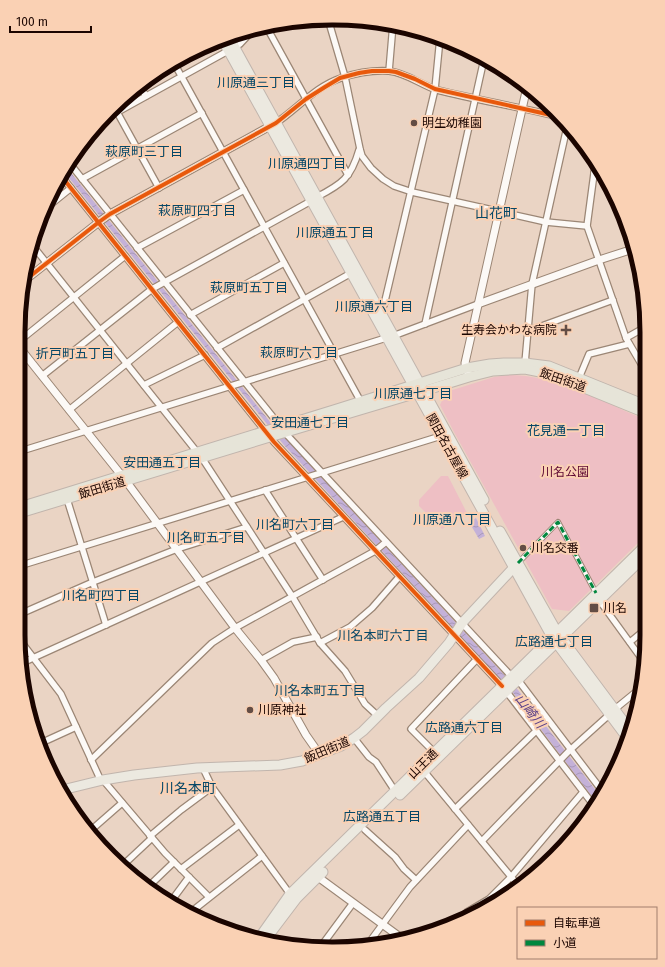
<svg xmlns="http://www.w3.org/2000/svg" width="665" height="967" viewBox="0 0 665 967" font-family="'Fira Sans','Noto Sans JP',sans-serif">
	<defs>
		<pattern id="water-waves" width="16" height="10" patternUnits="userSpaceOnUse"><rect width="16" height="10" fill="#c4b1d8"/><path d="M0 5q4-4 8 0t8 0" fill="none" stroke="#a897b8"/></pattern>
	</defs>
	<rect width="100%" height="100%" fill="#ead4c4"/>
	<g fill="#eebfc4">
		<path d="M508 375C556 375 600 400 643 419L645 536 569 611 552 609 454 432 440 405 446 392 494 377Z"/>
		<path d="M441 476H448L467 513 442 529 419 506V500Z"/>
	</g>
	<g fill="url(#water-waves)">
		<path d="M68 169 271 423 518 690 601 797 597 803 514 694 283 444 65 173Z"/>
		<path d="M476 518 485 536 479 539 469 522Z"/>
	</g>
	<g fill="none" stroke-linecap="round" stroke-linejoin="round">
		<g stroke="#9b8675" stroke-width="6">
			<path id="pedestrian" d="M518 563 558 522 596 593"/>
		</g>
		<g stroke="#9b8675" stroke-width="8">
			<g id="minor">
				<path d="M328 19 345 77 360 149 362 156 371 168 383 179 394 186 412 192 546 222 587 226"/>
				<path d="M266 26 348 175"/>
				<path d="M174 63 361 402"/>
				<path d="M389 71 393 24"/>
				<path d="M140 86 146 96"/>
				<path d="M117 112 159 188"/>
				<path d="M103 120 235 47 240 44 253 30"/>
				<path d="M276 123C297 109 316 86 341 78 356 73 373 70 389 71 407 73 421 85 437 90 478 100 519 107 560 117"/>
				<path d="M71 165 281 427"/>
				<path d="M595 166 587 226 626 338 643 367"/>
				<path d="M594 173 601 174"/>
				<path d="M62 177 274 442 502 686"/>
				<path d="M82 179 202 113"/>
				<path d="M317 197C342 184 351 178 359 150"/>
				<path d="M45 209 71 188"/>
				<path d="M33 246 197 452"/>
				<path d="M137 248 244 190"/>
				<path d="M381 311 384 305 435 89 440 38"/>
				<path d="M190 315 284 263"/>
				<path d="M425 324 484 59"/>
				<path d="M528 331 613 300"/>
				<path d="M393 336 478 304"/>
				<path d="M23 338 125 256"/>
				<path d="M626 338 642 329"/>
				<path d="M217 348 353 272"/>
				<path d="M525 363 532 284 567 127"/>
				<path d="M42 376 152 289 311 201"/>
				<path d="M579 378 589 354 629 344"/>
				<path d="M144 385 205 355"/>
				<path d="M69 410 178 322"/>
				<path d="M286 432 288 436 512 677"/>
				<path d="M21 451 386 338"/>
				<path d="M202 458 292 596 320 643 345 671 365 704 378 716"/>
				<path d="M265 490 323 580"/>
				<path d="M67 499 106 625"/>
				<path d="M19 566 441 436"/>
				<path d="M599 600 644 662"/>
				<path d="M18 615 93 582 177 549 247 527"/>
				<path d="M19 639 61 694 101 781"/>
				<path d="M630 642 647 628"/>
				<path d="M320 643 350 627 372 608 399 577"/>
				<path d="M261 660 293 642 317 637"/>
				<path d="M22 663 343 517"/>
				<path d="M518 680 603 792"/>
				<path d="M506 691 595 807"/>
				<path d="M615 709 642 687"/>
				<path d="M354 738 369 757 376 762 395 791"/>
				<path d="M41 743 76 727"/>
				<path d="M434 752 411 729 476 660"/>
				<path d="M91 760 212 643 235 628 375 551 386 542"/>
				<path d="M203 768 212 787 290 894"/>
				<path d="M423 770 517 884"/>
				<path d="M103 780 165 853 209 897"/>
				<path d="M455 809 536 731"/>
				<path d="M365 830 395 857 404 869 416 880"/>
				<path d="M90 831 122 803"/>
				<path d="M150 836 181 810 212 787"/>
				<path d="M482 841 569 751 610 714"/>
				<path d="M121 867 152 838"/>
				<path d="M181 869 239 825"/>
				<path d="M149 886 174 862"/>
				<path d="M172 900 189 877"/>
				<path d="M191 912 262 856"/>
				<path d="M460 920 467 912 489 899 511 877 583 792"/>
				<path d="M368 944 410 887 468 825"/>
				<path d="M322 945 353 903"/>
			</g>
		</g>
		<g stroke="#9b8675" stroke-width="9">
			<g id="tertiary">
				<path d="M24 281 99 222 110 214 274 124"/>
				<path d="M478 304 599 260 633 249"/>
				<path d="M23 352 126 481 235 628 261 660 274 678 306 735 320 755"/>
				<path d="M468 373 465 363 527 87"/>
				<path d="M318 877 404 940"/>
			</g>
		</g>
		<g stroke="#c1b5ad" stroke-width="11">
			<g id="primary">
				<path d="M229 37 484 500"/>
				<path d="M222 39 552 637 628 739"/>
				<path d="M500 531 557 632 630 730"/>
				<path d="M62 790 103 780 134 775 197 768 280 765 302 761 341 746 354 738 363 731 386 708 419 678 449 643 462 623 517 564"/>
				<path d="M400 795 646 555"/>
				<path d="M259 938 290 894 646 545"/>
				<path d="M266 939 297 898 323 872"/>
			</g>
		</g>
		<g stroke="#c1b5ad" stroke-width="11">
			<g id="trunk">
				<path d="M20 507 340 408 467 368 490 364 504 363H525L549 366 643 404"/>
				<path d="M20 513 283 433 417 393 469 377 493 371 525 369 550 374 643 412"/>
			</g>
		</g>
		<use href="#pedestrian" stroke="#fcf9f6" stroke-width="4"/>
		<use href="#minor" stroke="#fcf9f6" stroke-width="5.5"/>
		<use href="#tertiary" stroke="#fcf9f6" stroke-width="7"/>
		<use href="#primary" stroke="#ece9e0" stroke-width="9"/>
		<use href="#trunk" stroke="#e6e4d8" stroke-width="9"/>
		<path stroke="#00873e" stroke-width="3" stroke-dasharray="6 3" stroke-linecap="butt" d="M518 563 558 522 596 593"/>
		<g stroke="#fad1b4" stroke-width="6">
			<g id="cycleway">
				<path d="M62 177 274 442 502 686"/>
				<path d="M24 281 99 222 110 214 276 123 306 99 325 87 340 78 359 73 372 71H389L396 72 415 79 435 89 560 117"/>
			</g>
		</g>
		<use href="#cycleway" stroke="#e8590c" stroke-width="4"/>
	</g>
	<g fill="#634d45" stroke="#fad1b4" stroke-width="1.5">
		<circle cx="414" cy="123" r="4"/>
		<path d="M564 324h4v4h4v4h-4v4h-4v-4h-4v-4h4z"/>
		<circle cx="523" cy="548" r="4"/>
		<rect x="589" y="603" width="10" height="10" rx="2"/>
		<circle cx="250" cy="710" r="4"/>
	</g>
	<g text-anchor="middle" dominant-baseline="central" stroke-width="4" stroke-linejoin="round" paint-order="stroke">
		<g font-size="12" fill="#1b0500" stroke="#fad1b4" text-anchor="start">
			<text x="422" y="123">明生幼稚園</text>
			<text x="557" y="330" text-anchor="end">生寿会かわな病院</text>
			<text x="531" y="548">川名交番</text>
			<text x="603" y="608">川名</text>
			<text x="258" y="710">川原神社</text>
		</g>
		<g font-size="12" fill="#1b0500" stroke="#fad1b4">
			<text transform="translate(563 380) rotate(19)">飯田街道</text>
			<text transform="translate(447 446) rotate(61)">関田名古屋線</text>
			<text transform="translate(102 488) rotate(-17)">飯田街道</text>
			<text transform="translate(327 750) rotate(-23)">飯田街道</text>
			<text transform="translate(423 764) rotate(-45)">山王通</text>
		</g>
		<g font-size="12" fill="#5b0531" stroke="#fad1b4">
			<text x="565" y="472">川名公園</text>
		</g>
		<g font-size="13" fill="#064767" stroke="#fad1b4">
			<text x="256" y="82">川原通三丁目</text>
			<text x="144" y="151">萩原町三丁目</text>
			<text x="307" y="163">川原通四丁目</text>
			<text x="197" y="210">萩原町四丁目</text>
			<text x="335" y="232">川原通五丁目</text>
			<text x="249" y="287">萩原町五丁目</text>
			<text x="374" y="306">川原通六丁目</text>
			<text x="299" y="352">萩原町六丁目</text>
			<text x="75" y="353">折戸町五丁目</text>
			<text x="413" y="393">川原通七丁目</text>
			<text x="310" y="422">安田通七丁目</text>
			<text x="566" y="430">花見通一丁目</text>
			<text x="162" y="462">安田通五丁目</text>
			<text x="452" y="519">川原通八丁目</text>
			<text x="295" y="524">川名町六丁目</text>
			<text x="206" y="537">川名町五丁目</text>
			<text x="101" y="595">川名町四丁目</text>
			<text x="383" y="635">川名本町六丁目</text>
			<text x="554" y="641">広路通七丁目</text>
			<text x="320" y="690">川名本町五丁目</text>
			<text x="464" y="727">広路通六丁目</text>
			<text x="382" y="816">広路通五丁目</text>
		</g>
		<g font-size="13" font-style="italic" fill="#573d87" stroke="#fad1b4">
			<text transform="translate(530 711) rotate(52)">山崎川</text>
		</g>
		<g font-size="14" fill="#064767" stroke="#fad1b4">
			<text x="496" y="213">山花町</text>
			<text x="188" y="788">川名本町</text>
		</g>
	</g>
	<path d="M0 0H665V967H0ZM332 25H333A307 307 0 0 1 640 332V635A307 307 0 0 1 333 942H332A307 307 0 0 1 25 635V332A307 307 0 0 1 332 25Z" fill="#fad1b4" fill-rule="evenodd"/>
	<path fill="none" stroke="#1b0500" stroke-width="5" d="M332 25H333A307 307 0 0 1 640 332V635A307 307 0 0 1 333 942H332A307 307 0 0 1 25 635V332A307 307 0 0 1 332 25Z"/>
	<rect x="517" y="907" width="140" height="52" fill="#fad1b4" stroke="#a17f6c"/>
	<rect x="525" y="920" width="20" height="6" fill="#e8590c" stroke="#a17f6c"/>
	<text x="553" y="927" font-size="12" fill="#1b0500">自転車道</text>
	<rect x="525" y="940" width="20" height="6" fill="#00873e" stroke="#a17f6c"/>
	<text x="553" y="947" font-size="12" fill="#1b0500">小道</text>
	<path d="M10 26v6h81v-6" fill="none" stroke="#1b0500" stroke-width="2"/>
	<text x="16" y="26" font-size="12" fill="#1b0500" stroke="#fad1b4" stroke-width="3" paint-order="stroke">100 m</text>
</svg>
